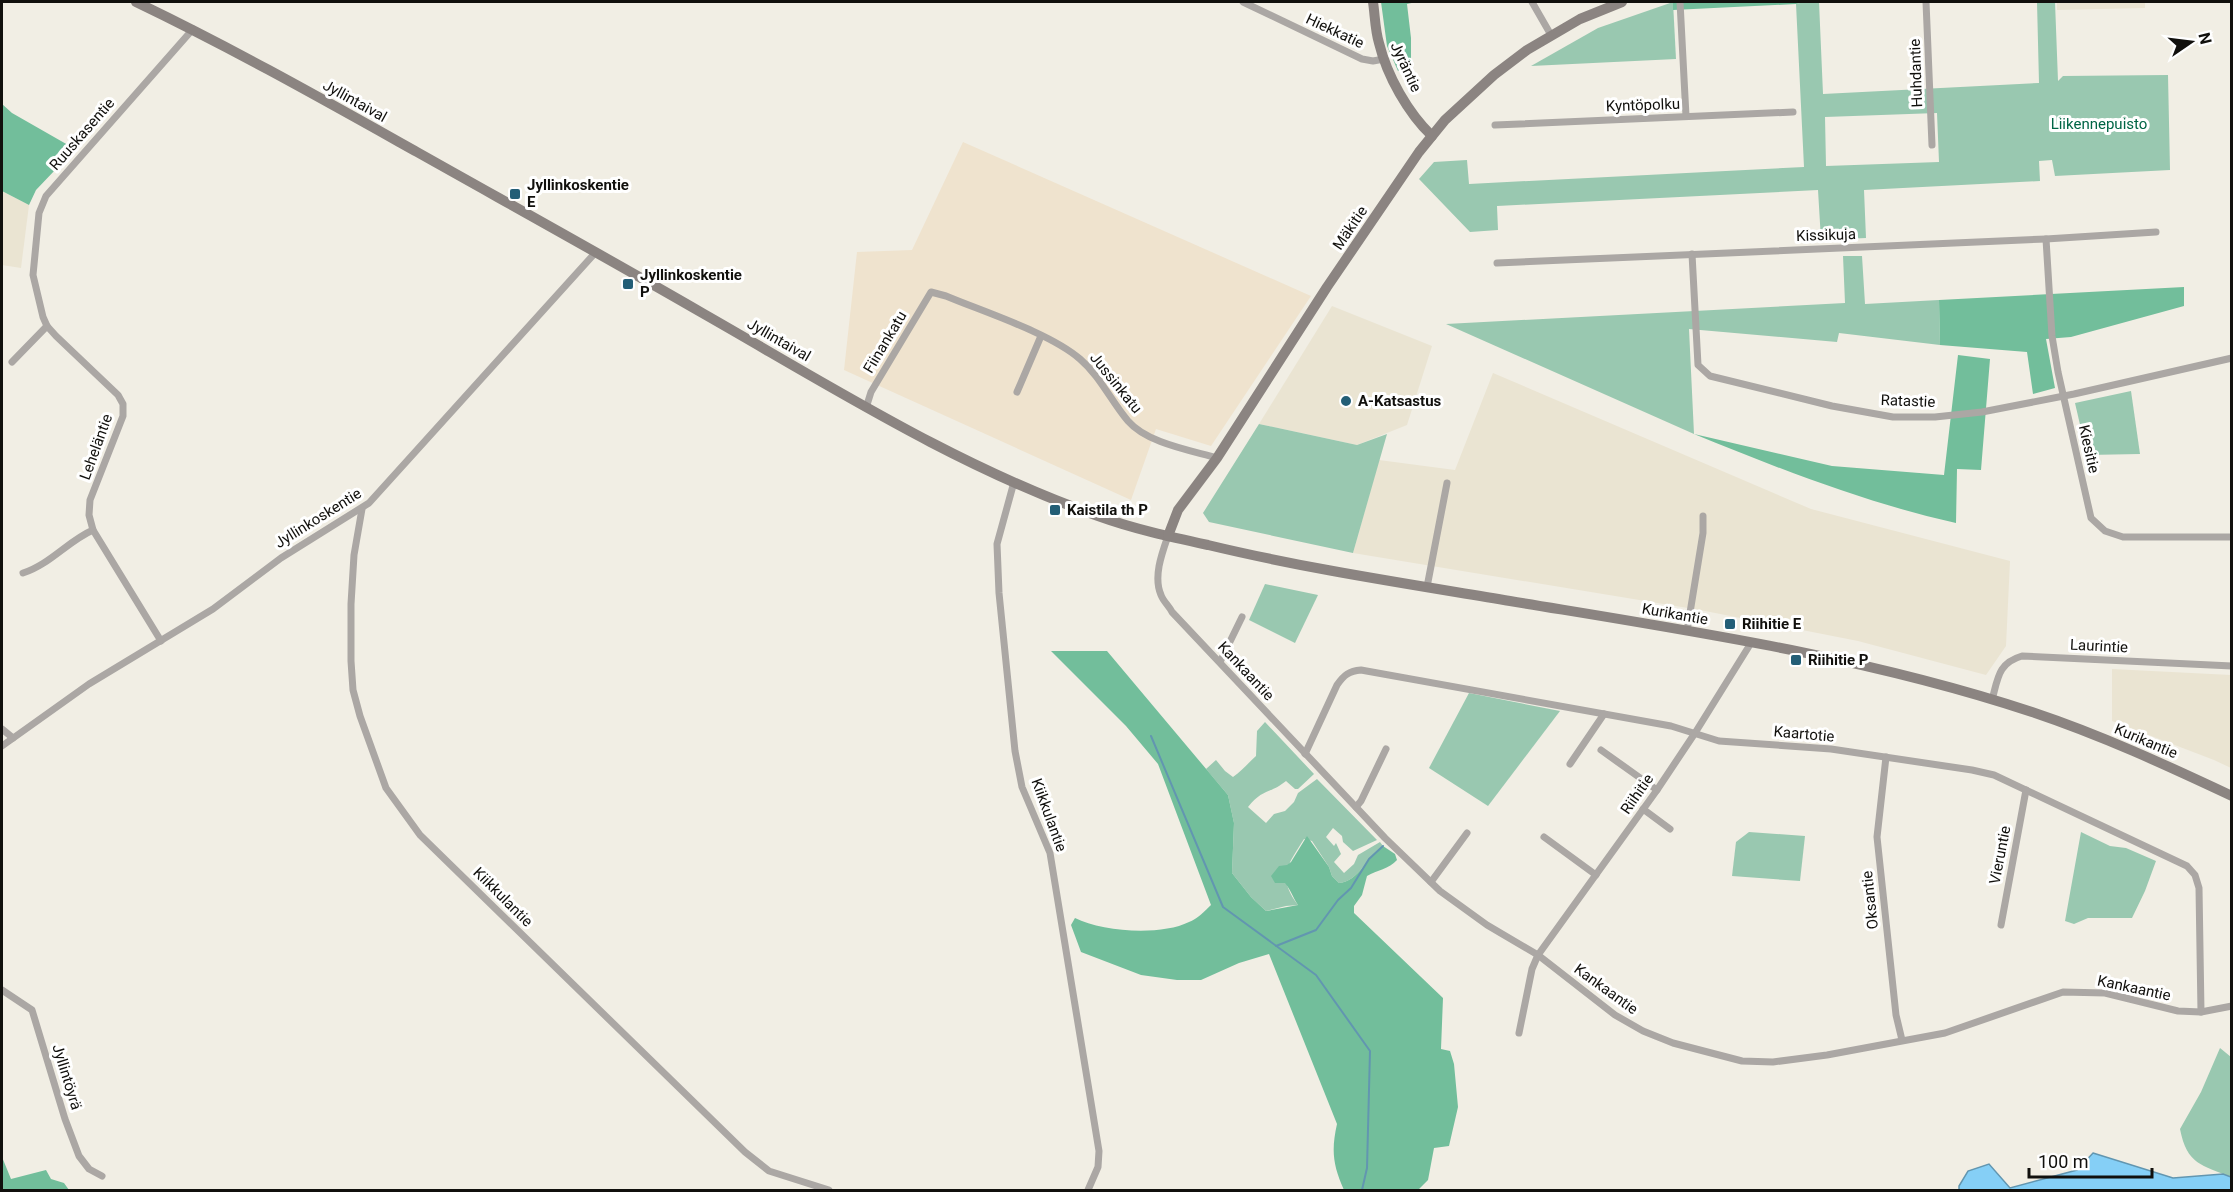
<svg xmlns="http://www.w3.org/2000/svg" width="2233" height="1192" viewBox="0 0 2233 1192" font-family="Roboto,sans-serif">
	<rect width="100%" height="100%" fill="#f1eee4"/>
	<g fill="#eae4d2">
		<path d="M2057 2H2145V8L2057 10Z"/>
		<path d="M2 191 29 205 21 268 2 265Z"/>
		<path d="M1332 306 1432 346 1407 425 1357 445 1259 424Z"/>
		<path d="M1493 373 1811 509 2010 561 2006 646 1986 675 1858 641 1700 610 1353 553 1379 460 1455 470Z"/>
		<path d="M2112 669 2231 675V768L2214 760 2112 721Z"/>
	</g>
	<path fill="#efe3ce" d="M963 142 1311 296 1211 446 1156 429 1131 500 844 370 857 252 912 250Z"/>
	<g fill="#99c8b0" fill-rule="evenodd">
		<path d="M1673 2 1676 59 1531 66 1598 28Z"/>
		<path d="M1804 2H1819L1823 94 2039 83 2037 2H2055L2058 81 2063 76 2168 75 2170 170 2055 176 2052 160 2039 161 2040 181 1864 190 1866 238 1821 240 1818 190 1497 206 1498 230 1470 232 1419 179 1434 162 1467 160 1469 184 1804 167 1796 4ZM1937 113 1939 162 1826 166 1825 117Z"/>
		<path d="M1843 256H1862L1865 304 1939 300 1940 345 1839 333 1837 342 1689 329 1694 434 1446 324 1845 303Z"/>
		<path d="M2131 391 2140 454 2087 455 2075 403Z"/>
		<path d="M1259 424 1357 445 1387 434 1353 553 1209 522 1203 513Z"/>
		<path d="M1265 584 1318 595 1295 643 1249 620Z"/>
		<path d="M1469 693 1560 711 1488 806 1429 768Z"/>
		<path d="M1265 722 1314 774 1298 789H1295L1286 781C1270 794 1262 789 1248 807L1266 823 1274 814 1285 811 1294 802 1298 793 1317 779 1377 840 1353 851 1343 842 1342 836 1333 828 1326 837 1334 846 1336 843 1341 854 1334 862 1344 873 1354 864 1358 855 1380 842 1383 846C1368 856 1358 882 1339 883L1332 876 1329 867 1312 841 1304 839C1287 866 1277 877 1298 905L1286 906 1266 911 1251 897 1232 873 1234 823 1228 795 1206 769 1216 760 1225 771 1233 777C1242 771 1248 763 1256 756L1257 731Z"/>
		<path d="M1749 832 1805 836 1800 881 1732 876 1736 842Z"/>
		<path d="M2081 832 2110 846 2126 848 2156 861 2145 891 2132 918H2088L2074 924 2065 921Z"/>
		<path d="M2220 1048 2231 1057V1177C2202 1165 2187 1165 2180 1129L2201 1092Z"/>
	</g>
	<g fill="#72be9b">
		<path d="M1381 2H1416L1407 4 1411 38V65L1398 71 1387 46Z"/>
		<path d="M1673 2H1804L1796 4 1673 10Z"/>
		<path d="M2 104 12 113 75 149 36 190 29 205 2 191Z"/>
		<path d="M2184 287V306L2071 337 2046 339 2055 388 2033 394 2027 352 1940 345 1939 300Z"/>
		<path d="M1958 355 1990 359 1981 470 1957 469 1956 523C1866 503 1780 469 1694 434L1832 466 1944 475Z"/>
		<path d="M1051 651H1107L1228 795 1234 823 1232 873 1251 897 1266 911 1298 905C1293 898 1291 890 1285 883H1275L1271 876 1279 866 1287 865 1291 862 1307 836 1329 867 1332 876 1339 883C1358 882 1368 856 1383 846L1395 854 1397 860C1389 869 1377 870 1367 876L1362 895 1354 906V913L1443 998 1441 1049 1450 1051 1454 1064 1458 1107 1449 1146 1434 1148 1428 1180 1418 1190H1344C1333 1165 1331 1151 1337 1124L1269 954 1239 963 1201 980H1177L1141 975 1081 952 1071 925 1075 918C1102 932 1161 936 1189 922 1197 919 1205 911 1211 905L1158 764 1126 726Z"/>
		<path d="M2 1146V1157L11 1179 46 1170 51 1179 64 1183 69 1190H2Z"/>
	</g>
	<path fill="#85cff6" stroke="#6296b0" stroke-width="1.5" d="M2093 1153 2173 1178 2223 1174 2231 1177V1190H1959V1186L1968 1171 1989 1164 2010 1188 2077 1170Z"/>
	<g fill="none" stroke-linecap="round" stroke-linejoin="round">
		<g stroke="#6296b0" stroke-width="2">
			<path d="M1151 736 1223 907 1316 975 1370 1051 1367 1168 1362 1190"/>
			<path d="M1276 946 1316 930 1338 900 1351 888 1369 859 1383 846"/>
		</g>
		<g stroke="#aba7a4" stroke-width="7">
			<path d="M1243 2 1362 59 1373 61 1384 59"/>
			<path d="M1532 2 1551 35"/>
			<path d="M1680 2 1686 116"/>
			<path d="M1926 2 1932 145"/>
			<path d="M1495 125 1793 112"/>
			<path d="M2046 239 2052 336 2058 372 2091 518 2105 531 2123 537H2232"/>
			<path d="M1692 254 1698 365 1710 376 1832 406 1893 417H1935L1982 412 2074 394 2232 358"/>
			<path d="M1497 263 2046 239 2156 232"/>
			<path d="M12 362 47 326"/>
			<path d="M1017 392 1041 336"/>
			<path d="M866 408 871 392 931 292 946 296C984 312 1050 333 1080 359 1100 376 1111 401 1128 421 1147 443 1189 450 1217 458"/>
			<path d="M1014 482 997 544 999 593 1015 751 1022 787 1050 853 1099 1151 1098 1167 1088 1190"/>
			<path d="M362 509 354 555 351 604V661L353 690 360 716 386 788 420 835 745 1152 769 1171 829 1190"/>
			<path d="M1168 536C1162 553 1153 577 1161 595 1163 601 1169 606 1172 612L1385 838 1440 891 1487 925 1538 955 1615 1015 1643 1031 1673 1043 1742 1061 1773 1062 1827 1055 1945 1033 2063 992 2105 993 2178 1011 2201 1012 2232 1006"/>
			<path d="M23 573C49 565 68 541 93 530"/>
			<path d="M1427 587 1447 483"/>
			<path d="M1687 631 1703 533V516"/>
			<path d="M161 641 93 530 89 515 90 500 123 416V404L118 395 56 336 47 326 43 317 33 275 39 213 46 196 193 29"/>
			<path d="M1220 662 1242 617"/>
			<path d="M1992 700C1998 678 1998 663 2022 656L2232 666"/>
			<path d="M2 729 13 738"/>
			<path d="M2 746 89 684 213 609 281 558 369 503 596 252"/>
			<path d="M1601 750 1657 790"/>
			<path d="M1305 754 1337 685C1344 675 1349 671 1361 670L1671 726 1719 741 1831 749 1972 770 1994 775 2187 866 2195 875 2199 888 2201 1012"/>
			<path d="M1886 757 1877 837 1896 1015 1902 1040"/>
			<path d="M1570 764 1604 714"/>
			<path d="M1356 807 1361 801 1386 749"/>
			<path d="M1643 809 1670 829"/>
			<path d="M1544 837 1596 875"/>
			<path d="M1431 882 1467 833"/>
			<path d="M2001 925 2026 790"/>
			<path d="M2 990 32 1010 65 1119 79 1156 89 1169 102 1176"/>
			<path d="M1519 1033 1532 969 1538 955 1657 790 1695 733 1751 643"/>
		</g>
		<g stroke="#8b8481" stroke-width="10">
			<path d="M136 2C232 48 324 100 417 152 513 206 609 259 704 314 832 387 958 467 1098 516 1134 529 1171 537 1208 545 1308 569 1409 584 1510 601 1685 630 1863 656 2032 712 2101 735 2166 765 2232 796"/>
			<path d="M1373 2C1375 15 1375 30 1379 43 1387 76 1408 113 1432 136"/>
			<path d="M1168 536 1178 510 1217 458 1327 287 1419 152 1445 120 1494 75 1527 50 1580 19 1622 2"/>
		</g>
	</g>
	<g fill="#235e76" stroke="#fff" stroke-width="2">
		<rect x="509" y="188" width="12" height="12" rx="3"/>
		<rect x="622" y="278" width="12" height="12" rx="3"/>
		<circle cx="1346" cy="401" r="6"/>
		<rect x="1049" y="504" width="12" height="12" rx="3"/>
		<rect x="1724" y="618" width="12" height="12" rx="3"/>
		<rect x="1790" y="654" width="12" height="12" rx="3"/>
	</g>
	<g text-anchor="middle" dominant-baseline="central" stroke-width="6" stroke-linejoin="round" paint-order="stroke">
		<g font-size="15" fill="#11100d" stroke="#fff">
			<text transform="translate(1335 31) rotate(25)">Hiekkatie</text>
			<text transform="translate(1406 67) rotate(65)">Jyräntie</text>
			<text transform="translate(1916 73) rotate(-92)">Huhdantie</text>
			<text transform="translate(355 101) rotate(29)">Jyllintaival</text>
			<text transform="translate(1643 105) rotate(-2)">Kyntöpolku</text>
			<text transform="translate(82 134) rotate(-49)">Ruuskasentie</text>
			<text transform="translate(1350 228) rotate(-56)">Mäkitie</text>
			<text transform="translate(1826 235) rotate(-2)">Kissikuja</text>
			<text transform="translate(779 340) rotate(30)">Jyllintaival</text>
			<text transform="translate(885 342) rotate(-59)">Fiinankatu</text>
			<text transform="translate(1116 383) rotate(51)">Jussinkatu</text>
			<text transform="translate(1908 401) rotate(2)">Ratastie</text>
			<text transform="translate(96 447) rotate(-70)">Leheläntie</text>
			<text transform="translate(2089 449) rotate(77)">Kiesitie</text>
			<text transform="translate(318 518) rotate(-32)">Jyllinkoskentie</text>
			<text transform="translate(1675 614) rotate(10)">Kurikantie</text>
			<text transform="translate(2099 646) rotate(3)">Laurintie</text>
			<text transform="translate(1246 671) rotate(47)">Kankaantie</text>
			<text transform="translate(1804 734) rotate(5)">Kaartotie</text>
			<text transform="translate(2146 741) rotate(23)">Kurikantie</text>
			<text transform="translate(1637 794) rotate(-55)">Riihitie</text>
			<text transform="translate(1049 815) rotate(70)">Kiikkulantie</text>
			<text transform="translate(2000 855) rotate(-79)">Vieruntie</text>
			<text transform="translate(503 897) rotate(45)">Kiikkulantie</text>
			<text transform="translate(1870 900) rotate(-96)">Oksantie</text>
			<text transform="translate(2134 988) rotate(12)">Kankaantie</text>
			<text transform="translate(1606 989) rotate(36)">Kankaantie</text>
			<text transform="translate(67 1077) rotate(73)">Jyllintöyrä</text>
		</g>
		<g font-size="15" fill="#006545" stroke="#fff">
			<text x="2099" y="124">Liikennepuisto</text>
		</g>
		<g font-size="15" font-weight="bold" fill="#11100d" stroke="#fff" text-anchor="start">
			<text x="527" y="185">Jyllinkoskentie<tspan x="527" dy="17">E</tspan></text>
			<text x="640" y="275">Jyllinkoskentie<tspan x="640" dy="17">P</tspan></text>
			<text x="1358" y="401">A-Katsastus</text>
			<text x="1067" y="510">Kaistila th P</text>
			<text x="1742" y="624">Riihitie E</text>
			<text x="1808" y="660">Riihitie P</text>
		</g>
	</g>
	<rect width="2233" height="1192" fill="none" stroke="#11100d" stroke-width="6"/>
	<g transform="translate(2191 42) rotate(76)" stroke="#ffffff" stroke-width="4.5" paint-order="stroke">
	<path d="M0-4.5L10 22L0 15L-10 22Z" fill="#11100d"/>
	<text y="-9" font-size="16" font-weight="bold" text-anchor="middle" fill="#11100d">N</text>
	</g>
	<path d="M2029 1168v9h123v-9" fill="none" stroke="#11100d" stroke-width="3"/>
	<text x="2038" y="1168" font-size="18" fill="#11100d" stroke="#ffffff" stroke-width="4.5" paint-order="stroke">100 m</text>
</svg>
